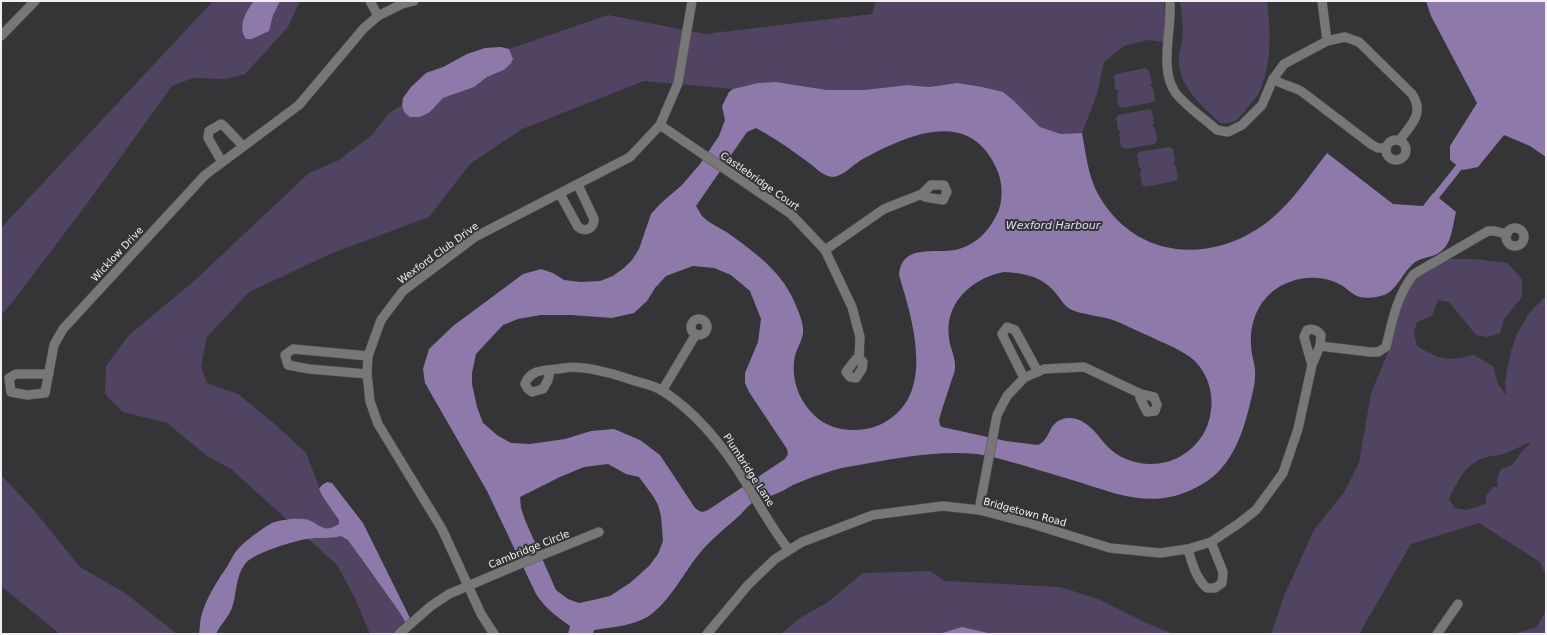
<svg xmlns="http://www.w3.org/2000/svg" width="1547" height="635" viewBox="0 0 1547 635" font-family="'DejaVu Sans',sans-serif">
	<rect width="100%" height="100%" fill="#353437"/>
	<g fill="#514463" fill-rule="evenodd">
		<path d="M213 1H300L288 27 245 74 226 79 193 78 172 86 86 205 11 304 1 315V228Z"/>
		<path d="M876 1H1164L1166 21 1164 42 1148 40 1124 46 1104 62 1097 94 1082 133 1061 134 1040 127 1014 101 941 85 929 87 907 85 864 90H827L776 82 758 83 733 89 644 81 522 129 470 164 429 217 330 254 249 292 207 337 201 366 207 383 238 394 277 426 306 453 323 497 335 513 361 559 398 610 406 623 394 634H370L354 596 337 565 231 469 207 456 167 423 123 412 105 394 106 366 129 335 193 282 309 173 339 160 372 135 389 113 402 105 404 112H430L443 98 474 87 487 77 504 70 513 59 509 49 608 15 705 34 872 14Z"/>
		<path d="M1180 1H1267C1271 32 1272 64 1259 93 1256 98 1251 103 1247 108 1238 120 1235 124 1220 123 1203 107 1180 87 1179 63 1178 56 1181 48 1182 41 1184 28 1182 14 1180 1Z"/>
		<path d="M1146 68 1149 71 1152 83 1150 85 1153 88 1155 99 1153 102 1122 108 1118 106 1117 94 1119 91 1115 89 1114 77 1116 74Z"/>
		<path d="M1149 109 1152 111 1154 123 1152 126 1155 128 1157 140 1155 144 1125 149 1121 146 1119 134 1121 132 1118 130 1116 118 1118 115Z"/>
		<path d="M1169 147 1173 149 1175 161 1173 164 1176 166 1178 178 1175 181 1145 187 1142 184 1140 173 1142 169 1139 167 1137 155 1139 152Z"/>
		<path d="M1448 259H1474L1507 263 1522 279V297L1504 319 1500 333 1487 337 1476 335 1449 302 1438 300 1432 316 1417 322 1414 332 1417 346C1441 361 1447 361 1474 355L1493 366 1498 384 1506 395 1505 382 1511 351 1518 332 1529 313 1546 296V576L1540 562 1479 523 1411 544 1359 634H1271L1284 596 1314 530 1345 491 1359 463 1371 393 1390 348 1395 319 1405 292 1420 274ZM1532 442 1523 450 1512 465 1501 469 1497 479 1498 487H1493L1486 496V504L1467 510 1455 508 1449 499C1458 481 1466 462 1487 457 1493 455 1500 456 1506 453 1515 450 1523 444 1532 442Z"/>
		<path d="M1 475 32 508 80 567 125 593 177 634H60L1 586Z"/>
		<path d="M930 571 945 581 1060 587 1098 599 1151 625 1173 634H781L800 618 828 602 863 573Z"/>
		<path d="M1546 610V634H1514L1537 627Z"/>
	</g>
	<g fill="#8d7aaa" fill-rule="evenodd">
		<path d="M254 1H280L273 15 269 31 252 39H246C237 27 246 11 254 1Z"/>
		<path d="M1426 1H1546V157L1530 146 1504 135 1478 167 1463 170 1450 160V146L1477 103 1431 16Z"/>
		<path d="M501 47 509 49 513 59 511 63 504 70 487 77 474 87 443 98 430 112 420 117H410L404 112 402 105 403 98 411 87 426 73 443 67 467 54 485 48Z"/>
		<path d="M776 82 827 90H864L907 85 929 87 957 83 982 87 1003 92 1014 101 1040 127 1061 134 1082 133C1086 154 1088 176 1098 194 1135 261 1214 265 1270 220 1293 201 1309 176 1327 153L1393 204 1423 206 1433 193 1456 212C1452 228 1452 248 1435 255 1427 258 1421 258 1414 263 1403 272 1398 287 1388 293 1382 297 1368 299 1360 297 1354 296 1348 289 1341 285 1320 273 1291 276 1272 292 1254 307 1248 331 1252 354 1253 361 1256 368 1255 376 1255 385 1252 395 1250 404 1242 437 1230 471 1197 487 1156 509 1122 496 1082 483 1062 477 1042 471 1022 465 1007 461 992 456 977 454 936 450 893 459 853 466 833 469 812 477 793 485 787 488 780 493 773 495 766 498 759 498 752 503 748 506 744 511 740 515 726 528 711 539 699 554 683 574 670 601 649 616 633 626 612 627 594 630L593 634H568L570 626C556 616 545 608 536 594L487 491 425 383 423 369 429 349 453 326 523 274 541 269 553 273 564 280 581 282 600 281 613 276 624 268 632 260 639 249 651 214 660 204 682 185 700 164 719 136 725 120 722 106 729 92 733 89 758 83ZM756 128C775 138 794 152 812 165 816 168 819 172 824 174 826 176 830 176 832 177 842 177 853 165 861 160 907 135 971 105 998 172 1003 185 1003 204 996 216 988 232 976 244 959 249 938 255 901 242 899 275 911 315 933 383 895 415 887 422 877 427 866 429 848 432 829 429 815 416 799 401 790 378 795 356 797 348 802 341 803 333 804 322 798 311 794 301 781 271 753 251 728 233 720 228 709 223 702 216 700 213 698 209 696 206L747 132ZM693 266 714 268 731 275 750 291 761 319 758 342 745 373V383L749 392 787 449 788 454 785 459 708 510C702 513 700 512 695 508L660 455 640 440 614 429 591 431 565 439 530 444 511 443 497 435 483 423 477 407 472 384V373L476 354 503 325 518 319 541 315H571L612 318 634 313 647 301 655 288 666 276ZM1004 272C1022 273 1040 276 1053 290 1060 297 1063 306 1072 310 1081 314 1099 316 1110 319 1123 323 1136 331 1149 336 1161 342 1175 347 1187 355 1205 366 1214 390 1211 410 1209 430 1198 446 1181 456 1157 470 1124 465 1106 445 1096 433 1085 417 1068 418 1047 420 1052 439 1038 445L1006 441 942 427 940 425 939 420C942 408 947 395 951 382 952 378 955 373 955 368 956 358 950 348 949 338 944 303 972 278 1004 272ZM608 464 626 474 639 477 653 496 658 505 661 516 663 541 658 554 649 566 630 583 610 596 593 600 579 603 568 599 556 590 525 520 521 508 520 497 560 477 584 467Z"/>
		<path d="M327 482 332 483 363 523 410 618 406 623 398 610 348 540 341 536C328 539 318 537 307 539 294 541 253 553 245 564 235 577 237 594 232 608 228 618 220 625 216 634H199C200 627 200 619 202 613 208 595 218 580 228 565 231 560 234 553 238 549 244 542 264 527 272 523 280 520 294 518 303 519 319 520 321 536 339 524V520L323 497 319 489 322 485Z"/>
		<path d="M962 627 992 634H939Z"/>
	</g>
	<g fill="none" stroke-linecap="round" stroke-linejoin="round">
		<path stroke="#8d7aaa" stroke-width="7" d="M1436 196 1459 167"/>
		<g stroke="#535255" stroke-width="10">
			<g id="minor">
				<path d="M370 1 378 16"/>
				<path d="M1170 1C1172 29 1159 69 1175 92 1184 105 1205 119 1217 130L1228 132 1242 125 1262 105 1273 79 1284 64 1327 41"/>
				<path d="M1322 1 1327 41 1345 37 1359 42 1412 94C1425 114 1411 124 1400 140"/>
				<path d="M1 36 35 1"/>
				<path d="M1273 79C1283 85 1291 86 1301 91L1372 145 1378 148H1386"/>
				<path d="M660 125 791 214 825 250 852 307 860 337 859 358 863 362 862 369 856 378 850 377 846 372 856 359 859 358"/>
				<circle cx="1396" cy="150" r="10"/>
				<path d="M222 162 208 138 209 131 221 124 223 125 243 146"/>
				<path d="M560 194 578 227C586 233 594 228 594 219L578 185"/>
				<circle cx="1515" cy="237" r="9"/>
				<path d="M825 250 884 209 922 194 931 185H944L947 192 943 200 925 197 922 194"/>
				<circle cx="699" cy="327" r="8"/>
				<path d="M1320 346 1370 352H1378L1386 347C1392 322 1397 295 1414 274L1488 231H1494L1507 234"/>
				<path d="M550 371 548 380 543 389 532 392 528 389 525 384C531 367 549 371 564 368 581 365 612 373 629 379 640 383 654 385 663 391 698 414 725 448 746 483 760 506 772 529 789 550"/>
				<path d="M49 374H16L9 378 11 392 27 395 45 393 54 345 63 329 205 175 299 105 364 28 378 16 402 4 414 1"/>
				<path d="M367 374 309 369 288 365 285 355 293 349 368 356"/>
				<path d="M1024 378 1002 334 1007 327 1015 330 1038 372"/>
				<path d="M662 391 696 334"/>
				<path d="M979 510 997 415 1007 396 1024 378 1044 369 1084 367 1141 394 1154 397 1157 405 1155 411 1147 412 1140 398 1141 394"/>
				<path d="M1188 549C1192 563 1196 579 1207 588H1215L1222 583 1223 572 1211 542"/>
				<path d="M399 634 431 606 449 594 522 563 599 532"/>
				<path d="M494 634 481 614 442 529 378 424 370 401 367 374 368 356 381 320 403 291 475 237 630 157 660 125 678 83 692 1"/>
				<path d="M707 634 748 585 775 559 802 542 873 515 943 506 979 510 1029 523 1110 548 1160 553 1188 549 1211 542 1238 524 1256 510 1283 473 1298 429 1312 365 1320 346 1321 335C1317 330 1313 328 1307 330L1304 337 1312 365"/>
				<path d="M1437 634 1458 604"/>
			</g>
		</g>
		<use href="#minor" stroke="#777778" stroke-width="9"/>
	</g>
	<g text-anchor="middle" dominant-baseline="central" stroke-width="4" stroke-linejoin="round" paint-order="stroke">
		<g font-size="10" fill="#f0f0f2" stroke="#353437">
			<text transform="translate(760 181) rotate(35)">Castlebridge Court</text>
			<text transform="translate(438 253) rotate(-36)">Wexford Club Drive</text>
			<text transform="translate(117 254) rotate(-47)">Wicklow Drive</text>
			<text transform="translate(749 470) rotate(57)">Plumbridge Lane</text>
			<text transform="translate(1025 512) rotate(15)">Bridgetown Road</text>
			<text transform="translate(529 549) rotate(-22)">Cambridge Circle</text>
		</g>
		<g font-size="11" font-style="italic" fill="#e2d7f4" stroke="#353437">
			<text x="1053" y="225">Wexford Harbour</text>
		</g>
	</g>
	<rect width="1547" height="635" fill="none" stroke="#f0f0f2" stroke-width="4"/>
</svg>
